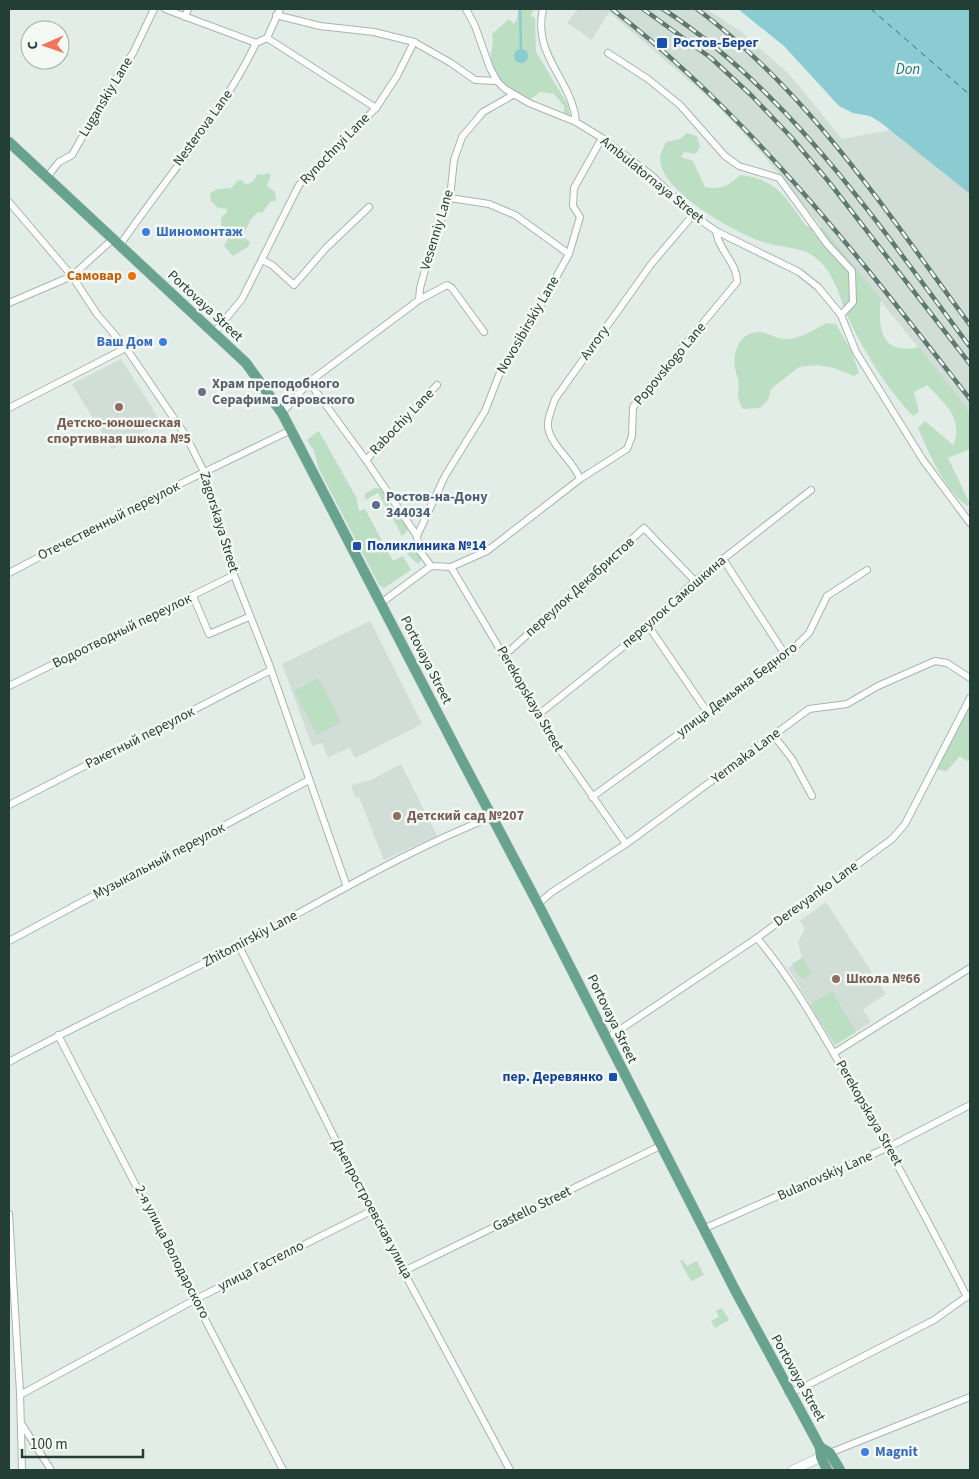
<svg xmlns="http://www.w3.org/2000/svg" width="979" height="1479" viewBox="0 0 979 1479" font-family="'Source Sans 3',sans-serif">
	<rect width="100%" height="100%" fill="#e3ede8"/>
	<g fill="#d1ddd7">
		<path d="M578 9H706L739 30 789 74 842 139 891 130 970 194V412L764 156 717 105 609 12 592 40 567 23Z"/>
		<path d="M121 359 161 422 112 449 72 384Z"/>
		<path d="M370 621 422 724 355 758 350 748 328 757 322 743 312 746 282 664Z"/>
		<path d="M401 764 437 836 384 860 359 797H355L351 785 371 780Z"/>
		<path d="M826 902 886 994 863 1009 871 1022 835 1045 788 968 802 958 798 942 805 928 800 921Z"/>
	</g>
	<g fill="#bcdec3">
		<path d="M518 9H534L531 16 535 18 536 52 568 105 570 116 564 114V106L554 94 540 92 531 99C516 93 489 77 491 58 491 47 494 47 492 34L509 19 514 24 517 19Z"/>
		<path d="M687 133 697 136 700 147 696 154 684 152 681 157 693 161 705 187C721 190 728 186 740 175 777 179 786 198 806 226L823 228 881 299C877 329 882 356 919 347L967 408 970 415V449L948 458 970 504 967 506C944 488 929 454 918 428L925 421 953 445C965 419 943 402 927 385L914 392 919 412 913 416C887 390 866 354 850 322 839 299 835 268 810 254 799 247 779 247 766 243 739 235 660 192 660 159 660 154 664 147 666 142L680 139Z"/>
		<path d="M267 173 271 174 267 186 275 192 276 201H271L262 213 258 212 251 219 243 236 250 242 248 247 233 256 224 246 231 233 221 225V218L227 212V209L218 208 211 201 210 193 218 189 231 188 237 181 242 180 245 184C252 184 255 180 257 174L263 175Z"/>
		<path d="M826 323 836 324 852 352 859 373 854 376 834 368 817 365 799 367 771 389 768 400 760 408 743 409C733 392 742 388 737 376 731 359 735 334 758 332 768 332 775 339 784 339 800 339 813 331 826 323Z"/>
		<path d="M319 431 356 497 359 511 365 509 393 561 403 556 411 570 384 588 379 585 319 469 314 451 307 440Z"/>
		<path d="M375 488 384 489 390 499 389 505 386 507 378 493 365 500V494Z"/>
		<path d="M398 511 409 529 402 536 390 513Z"/>
		<path d="M416 539 423 558 418 564 406 553 410 551 405 543Z"/>
		<path d="M318 678 341 722 317 735 294 691Z"/>
		<path d="M970 704V760L966 761 960 756 947 771 938 770 937 767Z"/>
		<path d="M802 958 811 973 802 979 792 964Z"/>
		<path d="M832 991 856 1032 835 1045 810 1005Z"/>
		<path d="M683 1260 687 1266 697 1261 704 1275 691 1281 680 1261Z"/>
		<path d="M722 1308 729 1320 715 1328 711 1321 719 1317 716 1311Z"/>
	</g>
	<g fill="#8bccd2">
		<path d="M738 9H970V194L880 122 870 116 853 113 839 106 784 46Z"/>
		<circle cx="521" cy="56" r="7"/>
	</g>
	<g fill="none" stroke-linecap="round" stroke-linejoin="round">
		<path stroke="#8bccd2" stroke-width="2.5" d="M520 9 521 49"/>
		<path stroke="#1c727b" stroke-width="1" stroke-dasharray="6 5" stroke-linecap="butt" d="M871 9 970 95"/>
		<g stroke="#a6b5af" stroke-width="8">
			<g id="street">
				<path d="M165 9 256 43"/>
				<path d="M466 9 475 26 490 68 497 81 505 89 529 103 576 122 602 138 651 175 693 215 716 231 799 272 818 287 841 315 856 352 923 460 970 523"/>
				<path d="M543 9C532 56 572 79 576 122"/>
				<path d="M276 15 320 26 374 32 414 42 451 63 475 80 497 81"/>
				<path d="M185 17 188 9"/>
				<path d="M267 38 376 108"/>
				<path d="M608 53 648 79 680 105 725 156 739 166 779 178 827 244 852 271 853 302 841 315"/>
				<path d="M47 177 59 162 72 155 113 83 133 53 154 9"/>
				<path d="M450 198 489 204 515 215 569 254"/>
				<path d="M9 202 72 276 97 314 126 348 186 436 204 472 234 575 269 664 347 887"/>
				<path d="M120 245C166 178 221 116 256 43L267 38 280 9"/>
				<path d="M262 260 272 265 294 285 326 248 369 207"/>
				<path d="M419 300 447 285 452 288 484 332"/>
				<path d="M9 303 72 276 113 239"/>
				<path d="M214 333 242 299 299 185 376 108 397 76 414 42"/>
				<path d="M309 382 366 460 417 536 419 550 431 566"/>
				<path d="M9 408 126 348"/>
				<path d="M282 413 309 382 419 300 420 288 433 241 450 198 454 160 462 137 483 112 513 95"/>
				<path d="M366 460 437 385"/>
				<path d="M580 479C573 459 546 443 548 422 549 414 553 406 555 399L652 263 693 215"/>
				<path d="M417 536 445 476 485 411 501 370 534 317 569 254 580 217 573 206 574 188 602 138"/>
				<path d="M723 559 786 656"/>
				<path d="M431 566 451 567 558 747 626 844"/>
				<path d="M451 567 487 551 580 479 627 449 632 436 633 407 737 282C738 264 718 250 716 231"/>
				<path d="M9 573 151 498 291 430"/>
				<path d="M193 596 209 634 249 617"/>
				<path d="M381 603 431 566"/>
				<path d="M647 624 708 713"/>
				<path d="M505 655 644 528 695 581"/>
				<path d="M9 686 234 575"/>
				<path d="M538 715 624 646 695 581 811 490"/>
				<path d="M774 736 792 759 812 796"/>
				<path d="M592 797 786 656 809 633 827 596 867 570"/>
				<path d="M9 805 271 670"/>
				<path d="M538 904 552 892 626 844 809 709 847 704 878 686 935 661 947 663 970 678"/>
				<path d="M757 938C791 978 817 1025 844 1071 887 1145 928 1220 967 1297"/>
				<path d="M9 941 309 780"/>
				<path d="M239 946 371 1211 510 1470"/>
				<path d="M58 1035 283 1470"/>
				<path d="M606 1039 757 938 892 839 905 824 970 698"/>
				<path d="M834 1053 970 968"/>
				<path d="M9 1062C84 1021 163 985 239 945 322 902 404 851 492 817"/>
				<path d="M9 1214 20 1392 22 1470"/>
				<path d="M703 1229 889 1147 970 1105"/>
				<path d="M404 1271 660 1146"/>
				<path d="M788 1392 800 1389 934 1320 969 1295"/>
				<path d="M20 1395 196 1299 371 1211"/>
				<path d="M21 1423 51 1470"/>
				<path d="M827 1454 970 1397"/>
			</g>
		</g>
		<g stroke="#a1b9af" stroke-width="10">
			<path id="secondary" d="M793 1470 821 1457"/>
		</g>
		<g stroke="#c1c9c6" stroke-width="11">
			<g id="primary">
				<path d="M9 142 246 363 282 413 464 764 538 904 734 1288 820 1447 821 1457 827 1470"/>
				<path d="M820 1447 830 1453 840 1470"/>
			</g>
		</g>
		<use href="#street" stroke="#fff" stroke-width="6"/>
		<use href="#secondary" stroke="#fff" stroke-width="9"/>
		<use href="#primary" stroke="#67a38f" stroke-width="10"/>
		<g stroke="#5d7a70" stroke-width="4.5">
			<g id="rail">
				<path d="M612 9C753 118 861 260 970 399"/>
				<path d="M643 9 711 58 751 95 791 137 829 182 970 364"/>
				<path d="M663 9C792 93 879 226 970 347"/>
				<path d="M697 9C810 93 887 213 970 325"/>
			</g>
		</g>
		<use href="#rail" stroke="#f4f9f6" stroke-width="2.5" stroke-dasharray="8" stroke-linecap="butt"/>
	</g>
	<g fill="#1a4fb4" stroke="#f4f9f6" stroke-width="2">
		<rect x="656" y="37" width="12" height="12" rx="2.5"/>
		<rect x="352" y="541" width="10" height="10" rx="2.5"/>
		<rect x="608" y="1072" width="10" height="10" rx="2.5"/>
	</g>
	<g fill="#3f7fe0" stroke="#f4f9f6" stroke-width="2">
		<circle cx="146" cy="232" r="5"/>
		<circle cx="163" cy="342" r="5"/>
		<circle cx="865" cy="1452" r="5"/>
	</g>
	<circle fill="#e8710a" stroke="#f4f9f6" stroke-width="2" cx="132" cy="276" r="5"/>
	<circle fill="#6b7280" stroke="#f4f9f6" stroke-width="2" cx="202" cy="392" r="5"/>
	<g fill="#8d6e63" stroke="#f4f9f6" stroke-width="2">
		<circle cx="119" cy="407" r="5"/>
		<circle cx="397" cy="816" r="5"/>
		<circle cx="836" cy="979" r="5"/>
	</g>
	<circle fill="#5c6f8a" stroke="#f4f9f6" stroke-width="2" cx="376" cy="505" r="5"/>
	<g text-anchor="middle" dominant-baseline="central" stroke-width="5" stroke-linejoin="round" paint-order="stroke">
		<g font-size="14" font-weight="bold" fill="#164399" stroke="#f4f9f6" text-anchor="start">
			<text x="673" y="43">Ростов-Берег</text>
			<text x="367" y="546">Поликлиника №14</text>
			<text x="603" y="1077" text-anchor="end">пер. Деревянко</text>
		</g>
		<g font-size="14" fill="#233f35" stroke="#f4f9f6">
			<text transform="translate(106 97) rotate(-59)">Luganskiy Lane</text>
			<text transform="translate(203 128) rotate(-54)">Nesterova Lane</text>
			<text transform="translate(335 149) rotate(-46)">Rynochnyi Lane</text>
			<text transform="translate(652 180) rotate(39)">Ambulatornaya Street</text>
			<text transform="translate(437 230) rotate(-73)">Vesenniy Lane</text>
			<text transform="translate(205 306) rotate(43)">Portovaya Street</text>
			<text transform="translate(528 325) rotate(-60)">Novosibirskiy Lane</text>
			<text transform="translate(595 343) rotate(-54)">Avrory</text>
			<text transform="translate(670 364) rotate(-50)">Popovskogo Lane</text>
			<text transform="translate(402 422) rotate(-46)">Rabochiy Lane</text>
			<text transform="translate(109 521) rotate(-27)">Отечественный переулок</text>
			<text transform="translate(219 522) rotate(73)">Zagorskaya Street</text>
			<text transform="translate(580 587) rotate(-42)">переулок Декабристов</text>
			<text transform="translate(674 602) rotate(-41)">переулок Самошкина</text>
			<text transform="translate(122 631) rotate(-26)">Водоотводный переулок</text>
			<text transform="translate(426 660) rotate(63)">Portovaya Street</text>
			<text transform="translate(737 690) rotate(-37)">улица Демьяна Бедного</text>
			<text transform="translate(530 699) rotate(60)">Perekopskaya Street</text>
			<text transform="translate(140 738) rotate(-27)">Ракетный переулок</text>
			<text transform="translate(746 756) rotate(-37)">Yermaka Lane</text>
			<text transform="translate(159 861) rotate(-28)">Музыкальный переулок</text>
			<text transform="translate(816 894) rotate(-36)">Derevyanko Lane</text>
			<text transform="translate(250 939) rotate(-28)">Zhitomirskiy Lane</text>
			<text transform="translate(612 1019) rotate(64)">Portovaya Street</text>
			<text transform="translate(869 1113) rotate(60)">Perekopskaya Street</text>
			<text transform="translate(825 1176) rotate(-24)">Bulanovskiy Lane</text>
			<text transform="translate(372 1209) rotate(62)">Днепростроевская улица</text>
			<text transform="translate(532 1209) rotate(-26)">Gastello Street</text>
			<text transform="translate(172 1252) rotate(63)">2-я улица Володарского</text>
			<text transform="translate(261 1266) rotate(-27)">улица Гастелло</text>
			<text transform="translate(798 1378) rotate(61)">Portovaya Street</text>
		</g>
		<g font-size="14" font-weight="bold" fill="#366cbe" stroke="#f4f9f6" text-anchor="start">
			<text x="156" y="232">Шиномонтаж</text>
			<text x="153" y="342" text-anchor="end">Ваш Дом</text>
			<text x="875" y="1452">Magnit</text>
		</g>
		<g font-size="14" font-weight="bold" fill="#c56008" stroke="#f4f9f6" text-anchor="end">
			<text x="122" y="276">Самовар</text>
		</g>
		<g font-size="14" font-weight="bold" fill="#5b616d" stroke="#f4f9f6" text-anchor="start">
			<text x="212" y="384">Храм преподобного<tspan x="212" dy="16">Серафима Саровского</tspan></text>
		</g>
		<g font-size="14" font-weight="bold" fill="#785e54" stroke="#f4f9f6" text-anchor="start">
			<text x="119" y="423" text-anchor="middle">Детско-юношеская<tspan x="119" dy="16">спортивная школа №5</tspan></text>
			<text x="407" y="816">Детский сад №207</text>
			<text x="846" y="979">Школа №66</text>
		</g>
		<g font-size="14" font-weight="bold" fill="#4e5e75" stroke="#f4f9f6" text-anchor="start">
			<text x="386" y="497">Ростов-на-Дону<tspan x="386" dy="16">344034</tspan></text>
		</g>
		<g font-size="15" font-style="italic" fill="#1c727b" stroke="#f4f9f6">
			<text x="908" y="69">Don</text>
		</g>
	</g>
	<rect width="979" height="1479" fill="none" stroke="#233f35" stroke-width="20"/>
	<g transform="translate(45 45) rotate(268)"><circle r="24" fill="#f4f9f6" stroke="#a0afa9"/>
	<path d="M0-4L9 19L0 12L-9 19Z" fill="#f3765c"/>
	<text y="-8" font-size="14" font-weight="bold" text-anchor="middle" fill="#233f35">С</text>
	</g>
	<path d="M22 1449v8h121v-8" fill="none" stroke="#233f35" stroke-width="2.5"/>
	<text x="30" y="1449" font-size="15" fill="#233f35" stroke="#f4f9f6" stroke-width="4" paint-order="stroke">100 m</text>
</svg>
